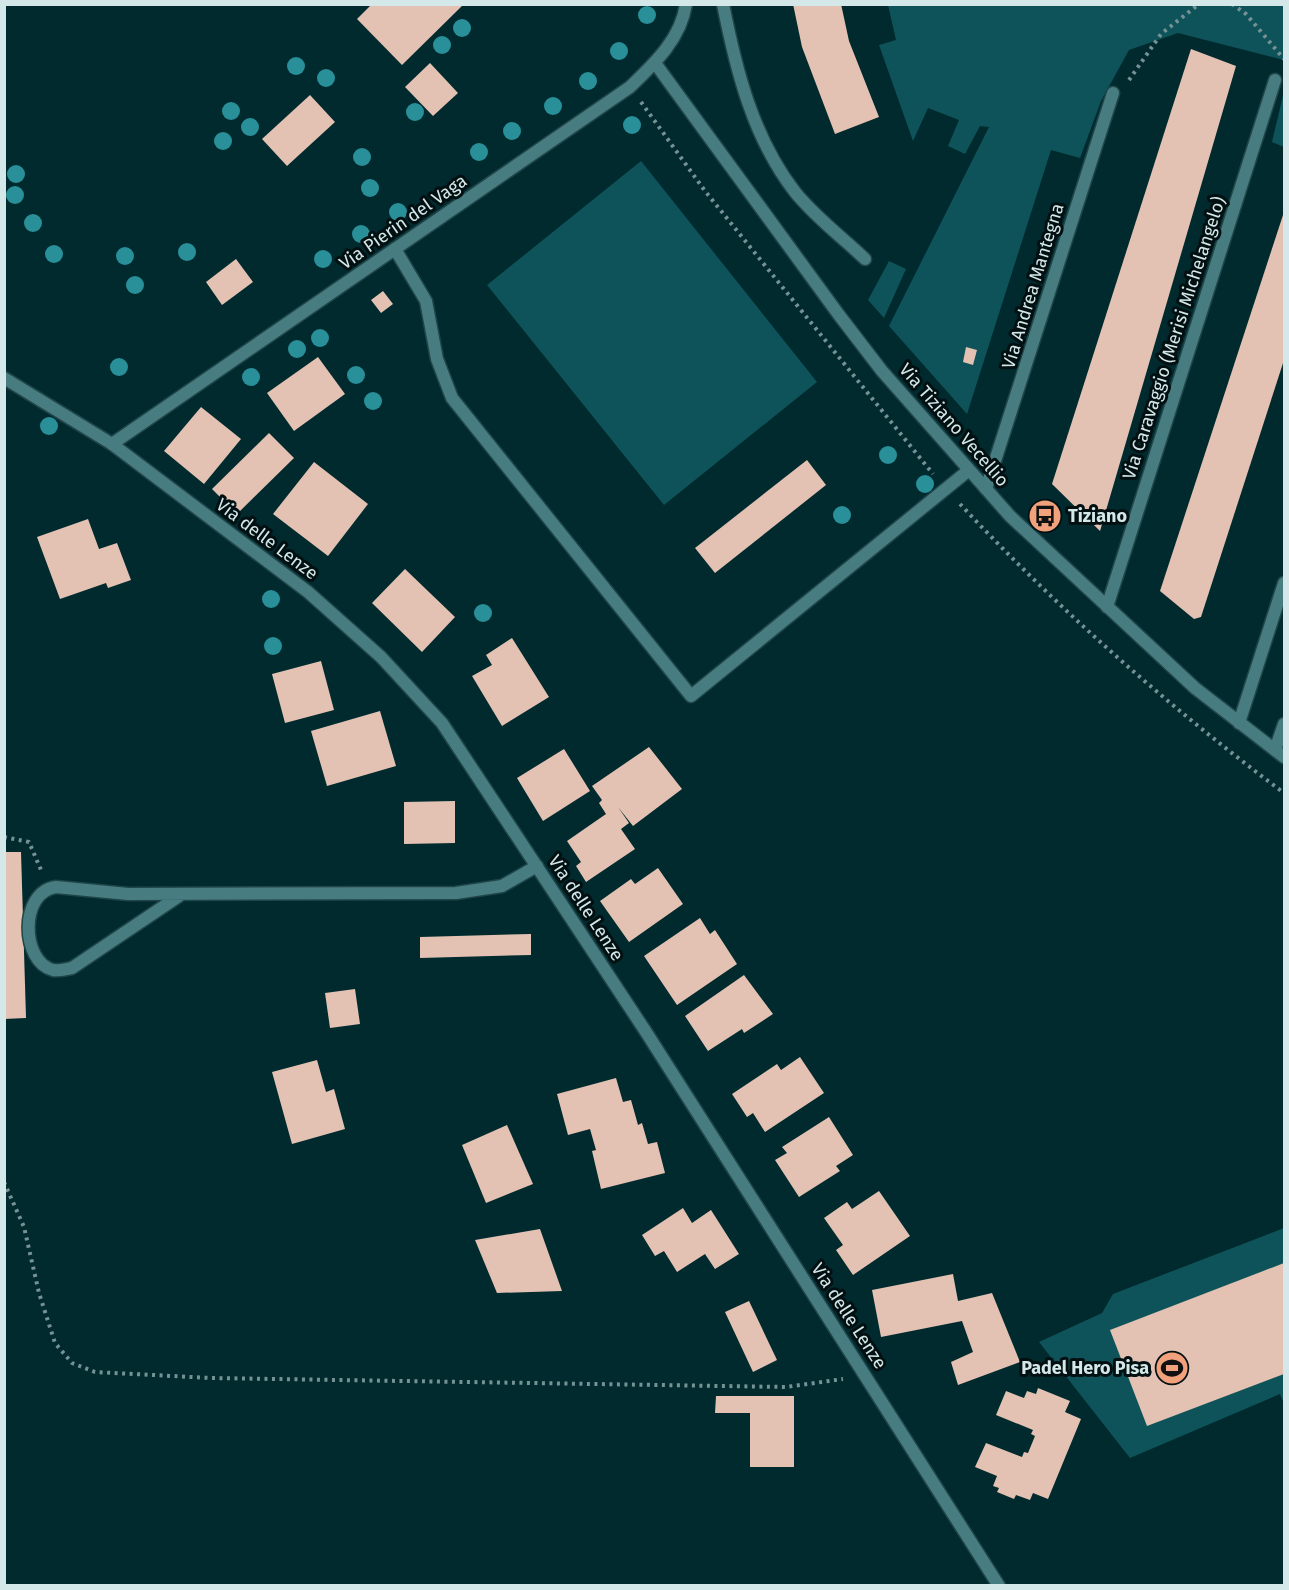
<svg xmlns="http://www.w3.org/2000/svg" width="1289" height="1590" viewBox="0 0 1289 1590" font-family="'Fira Sans',sans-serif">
	<rect width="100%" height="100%" fill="#012a2e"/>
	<g fill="#0e5359">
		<path d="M888 5H1284V60L1178 33 1129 50 1101 101 1080 158 1051 150 967 414 889 326 989 127 980 126 965 154 948 146 959 120 928 108 913 141 879 45 896 40Z"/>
		<path d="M1284 91V147L1272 142Z"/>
		<path d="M641 161 817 382 664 505 487 285Z"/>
		<path d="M889 261 906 269 884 318 868 300Z"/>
		<path d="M1284 1228V1404L1280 1394 1130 1458 1039 1342 1102 1313 1113 1294Z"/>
	</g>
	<g fill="#e3c2b3">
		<path d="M372 4H464L402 65 357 19Z"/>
		<path d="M793 4H841L849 41 879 117 835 134 802 47Z"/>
		<path d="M1191 49 1236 66 1100 531 1052 484Z"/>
		<path d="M430 63 458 93 433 116 405 87Z"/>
		<path d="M310 95 335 122 287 166 262 139Z"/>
		<path d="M1284 212V360L1201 617 1194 619 1160 591Z"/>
		<path d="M236 259 253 282 222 305 206 282Z"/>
		<path d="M383 291 393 304 381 313 371 300Z"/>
		<path d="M966 347 977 350 973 365 963 362Z"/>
		<path d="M318 357 345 394 294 431 267 393Z"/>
		<path d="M201 407 241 439 204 484 164 451Z"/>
		<path d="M269 433 294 458 237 514 212 489Z"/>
		<path d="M807 460 826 485 715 573 695 548Z"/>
		<path d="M314 462 368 504 328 556 273 514Z"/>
		<path d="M88 519 99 549 117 543 131 580 108 588 106 583 60 599 37 537Z"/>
		<path d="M405 569 455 617 422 652 372 603Z"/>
		<path d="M512 638 549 697 502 726 472 676 492 665 486 655Z"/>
		<path d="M321 661 334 710 285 723 272 674Z"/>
		<path d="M380 711 396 766 327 786 311 731Z"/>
		<path d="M649 747 682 789 633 826 618 807 629 823 621 829 635 849 586 882 576 866 581 862 567 841 606 814 599 803 602 800 592 786Z"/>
		<path d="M564 749 590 791 543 821 517 778Z"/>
		<path d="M455 801V843L404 844V802Z"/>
		<path d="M4 852H21L26 1018 4 1019Z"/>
		<path d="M658 868 683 904 629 942 600 901 631 879 635 884Z"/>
		<path d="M700 918 710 934 715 930 737 964 677 1005 644 956Z"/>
		<path d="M531 934V955L420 958V937Z"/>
		<path d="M744 975 773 1014 744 1033 742 1029 708 1051 685 1016Z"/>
		<path d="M355 989 360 1024 330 1028 325 993Z"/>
		<path d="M800 1057 824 1093 765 1132 753 1113 747 1117 732 1094 777 1064 781 1070Z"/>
		<path d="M317 1060 326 1092 334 1089 345 1129 292 1144 272 1072Z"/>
		<path d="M616 1078 623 1102 631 1100 638 1125 642 1123 648 1144 657 1142 665 1173 601 1189 592 1151 596 1150 590 1129 568 1135 557 1094Z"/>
		<path d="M829 1117 853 1155 836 1166 840 1171 799 1197 775 1160 787 1153 782 1147Z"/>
		<path d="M507 1125 533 1184 486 1203 462 1145Z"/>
		<path d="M879 1191 910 1236 853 1275 836 1250 843 1245 824 1218 847 1202 852 1209Z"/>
		<path d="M683 1208 692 1223 711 1210 739 1254 715 1269 705 1254 677 1272 664 1251 655 1256 642 1235Z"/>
		<path d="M540 1229 562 1291 497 1293 475 1240Z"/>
		<path d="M1284 1263V1374L1147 1426 1110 1330Z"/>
		<path d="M953 1274 958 1301 992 1293 1020 1362 958 1385 951 1362 973 1352 962 1321 881 1337 872 1290Z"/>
		<path d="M749 1301 777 1360 753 1372 725 1312Z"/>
		<path d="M1038 1388 1070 1401 1065 1412 1081 1419 1048 1499 1033 1493 1030 1500 1016 1495 1014 1499 997 1492 999 1488 993 1486 997 1476 975 1467 986 1443 1022 1457 1024 1452 1028 1453 1035 1436 1031 1434 1033 1430 996 1415 1006 1391 1024 1398 1027 1391 1036 1394Z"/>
		<path d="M716 1396H794V1467H750V1413H715Z"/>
	</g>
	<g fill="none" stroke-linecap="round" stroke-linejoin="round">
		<g stroke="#1f4548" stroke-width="15">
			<g id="service">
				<path d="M723 4C736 70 753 138 795 192 815 217 842 237 865 259"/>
				<path d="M395 249 426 301 437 359 452 398 691 696 969 470"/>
				<path d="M1107 607 1275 80"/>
				<path d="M182 894 72 968C66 969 59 971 53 970 21 962 19 892 56 887L128 894 456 893 502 886 537 866"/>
			</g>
		</g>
		<g stroke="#1f4548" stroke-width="15">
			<g id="minor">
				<path d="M655 63 839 315 882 371 1010 516 1195 688 1284 757"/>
				<path d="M4 378 112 444 308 592 381 657 442 723 646 1032 999 1586"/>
				<path d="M112 444 630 87C654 64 681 39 686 4"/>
				<path d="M986 489 1113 93"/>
				<path d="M1239 723 1284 583"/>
				<path d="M1275 750 1284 724"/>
			</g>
		</g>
		<g stroke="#759295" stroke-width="4" stroke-dasharray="3 4.5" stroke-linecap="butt">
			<path d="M1232 4 1246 14 1284 59"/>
			<path d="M1129 80 1161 34 1199 4"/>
			<path d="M641 102 705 191 933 474"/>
			<path d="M960 504C1059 610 1169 707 1284 793"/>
			<path d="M4 837 29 842 41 870"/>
			<path d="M4 1182 24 1227 39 1293 55 1343 72 1363 95 1372 211 1378 786 1387 843 1379"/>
		</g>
		<use href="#service" stroke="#477c81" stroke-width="12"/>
		<use href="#minor" stroke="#477c81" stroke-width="12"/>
	</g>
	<g fill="#298f98">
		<circle cx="647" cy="15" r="9"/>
		<circle cx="462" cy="28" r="9"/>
		<circle cx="442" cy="45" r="9"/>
		<circle cx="619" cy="51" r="9"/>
		<circle cx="296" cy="66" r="9"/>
		<circle cx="326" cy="78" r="9"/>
		<circle cx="588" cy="81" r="9"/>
		<circle cx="553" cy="106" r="9"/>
		<circle cx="231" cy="111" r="9"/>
		<circle cx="415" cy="112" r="9"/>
		<circle cx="632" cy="125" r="9"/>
		<circle cx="250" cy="127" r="9"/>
		<circle cx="512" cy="131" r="9"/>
		<circle cx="223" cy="141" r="9"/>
		<circle cx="479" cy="152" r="9"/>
		<circle cx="362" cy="157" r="9"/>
		<circle cx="16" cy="174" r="9"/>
		<circle cx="370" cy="188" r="9"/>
		<circle cx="15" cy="195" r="9"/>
		<circle cx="398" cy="212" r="9"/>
		<circle cx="33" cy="223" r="9"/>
		<circle cx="361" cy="234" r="9"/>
		<circle cx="187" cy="252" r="9"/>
		<circle cx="54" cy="254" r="9"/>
		<circle cx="125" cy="256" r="9"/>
		<circle cx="323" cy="259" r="9"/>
		<circle cx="135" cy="285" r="9"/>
		<circle cx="320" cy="338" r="9"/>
		<circle cx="297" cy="349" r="9"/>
		<circle cx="119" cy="367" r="9"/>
		<circle cx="356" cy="375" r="9"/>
		<circle cx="251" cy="377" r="9"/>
		<circle cx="373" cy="401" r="9"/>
		<circle cx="49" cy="426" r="9"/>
		<circle cx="888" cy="455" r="9"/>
		<circle cx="925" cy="484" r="9"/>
		<circle cx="842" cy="515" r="9"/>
		<circle cx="271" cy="599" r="9"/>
		<circle cx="483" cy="613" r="9"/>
		<circle cx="273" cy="646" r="9"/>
	</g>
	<defs>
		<g id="bus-disc" transform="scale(1.725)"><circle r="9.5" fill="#f1a17c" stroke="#031012"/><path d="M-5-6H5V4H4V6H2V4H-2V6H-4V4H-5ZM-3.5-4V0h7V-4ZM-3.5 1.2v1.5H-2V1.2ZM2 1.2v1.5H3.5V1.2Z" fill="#111"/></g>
		<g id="stadium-disc" transform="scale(1.725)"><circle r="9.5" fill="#f1a17c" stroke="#031012"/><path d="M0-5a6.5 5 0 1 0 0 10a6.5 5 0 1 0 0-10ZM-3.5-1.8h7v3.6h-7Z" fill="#111"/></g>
	</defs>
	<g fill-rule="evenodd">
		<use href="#bus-disc" x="1045" y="516"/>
		<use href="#stadium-disc" x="1172" y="1368"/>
	</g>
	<g text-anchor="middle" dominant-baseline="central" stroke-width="6" stroke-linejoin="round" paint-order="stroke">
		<g font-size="18" fill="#d4e8ea" stroke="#031012">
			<text transform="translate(403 222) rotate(-35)">Via Pierin del Vaga</text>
			<text transform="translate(1033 286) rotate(-73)">Via Andrea Mantegna</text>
			<text transform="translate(1174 338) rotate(-72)">Via Caravaggio (Merisi Michelangelo)</text>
			<text transform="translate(954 425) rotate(49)">Via Tiziano Vecellio</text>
			<text transform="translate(267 539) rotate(37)">Via delle Lenze</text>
			<text transform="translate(586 908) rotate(57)">Via delle Lenze</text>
			<text transform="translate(849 1316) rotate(57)">Via delle Lenze</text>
		</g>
		<g font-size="18" font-weight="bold" fill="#d4e8ea" stroke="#031012" text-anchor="start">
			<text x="1068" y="516">Tiziano</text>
			<text x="1149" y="1368" text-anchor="end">Padel Hero Pisa</text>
		</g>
	</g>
	<rect width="1289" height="1590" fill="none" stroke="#d4e8ea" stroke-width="12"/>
</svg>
